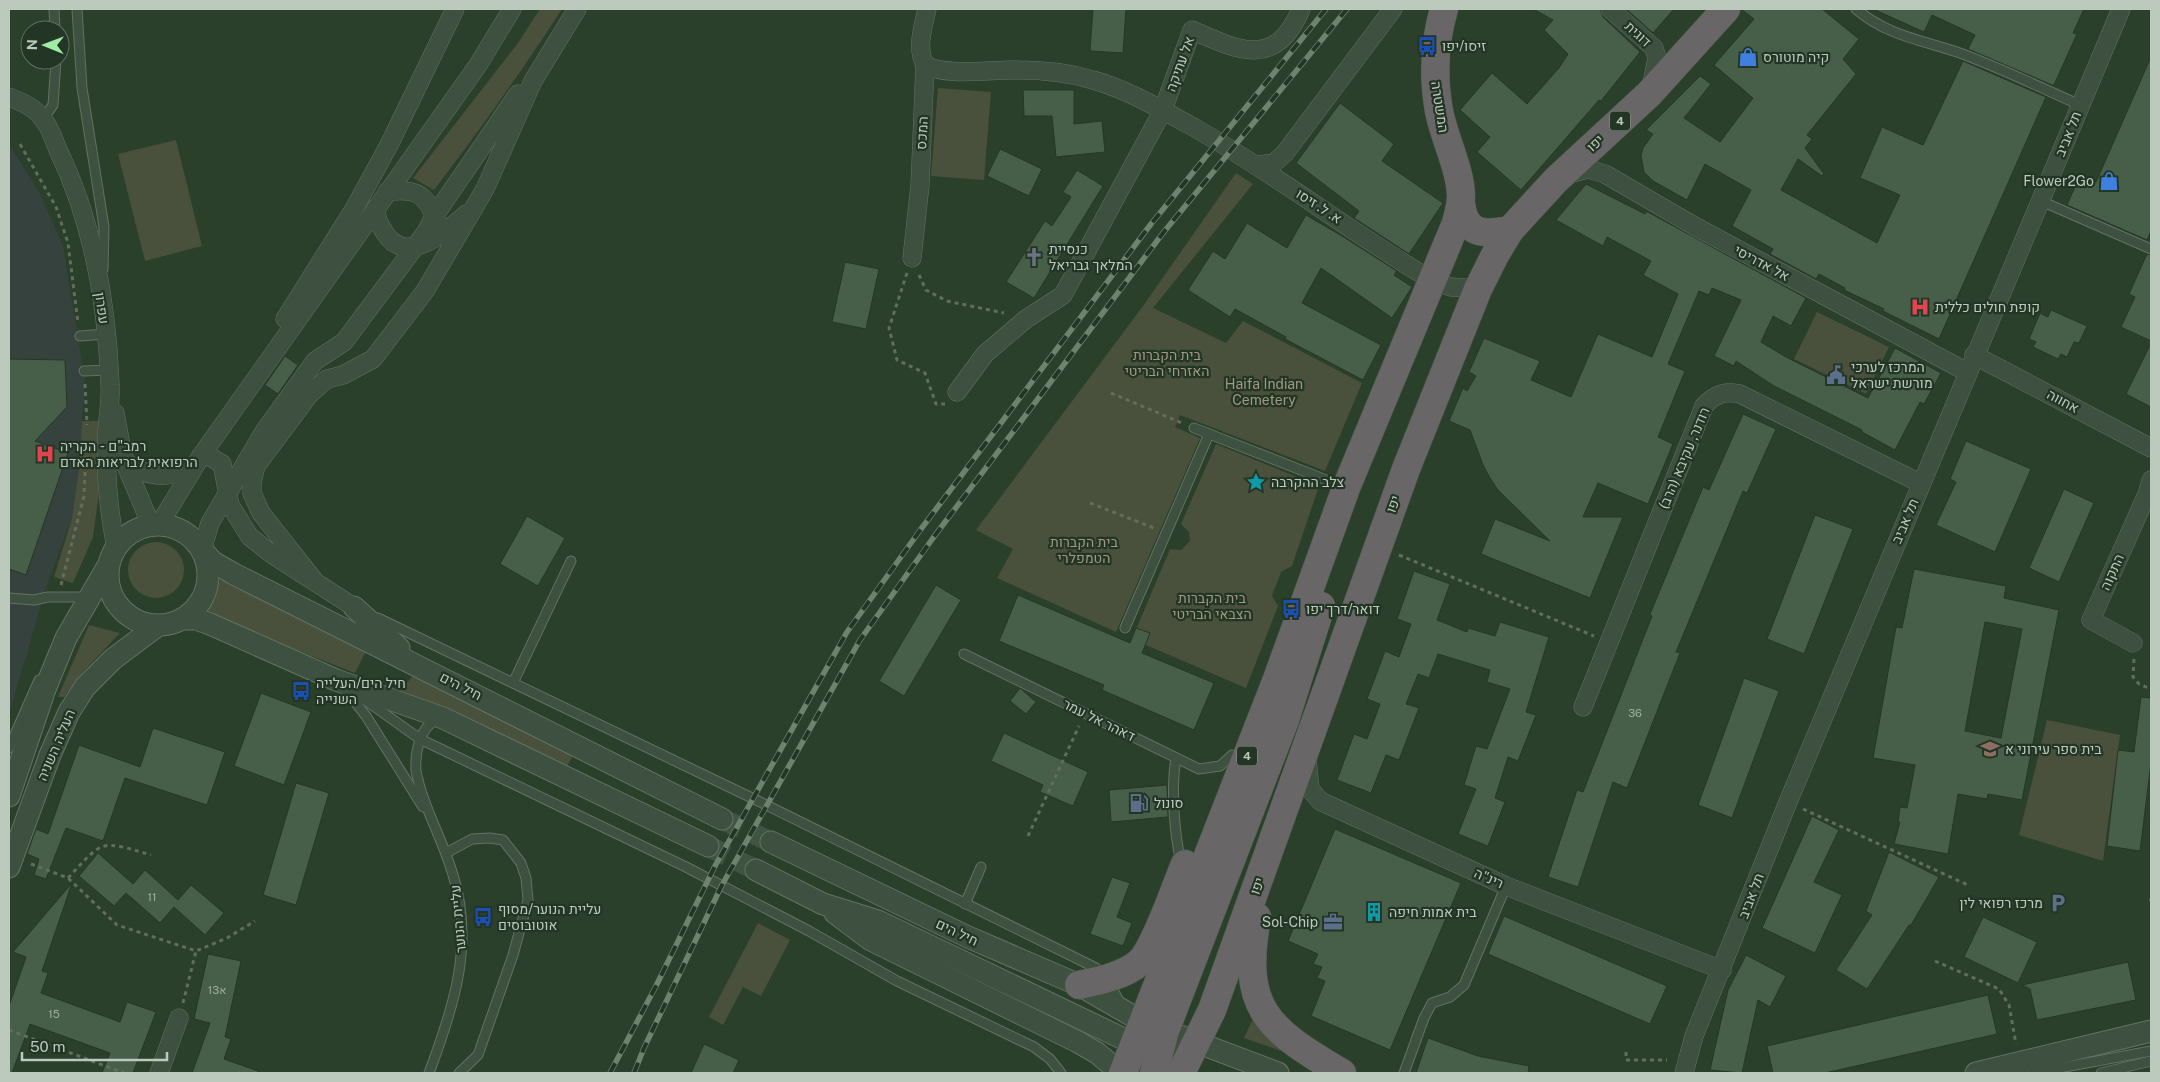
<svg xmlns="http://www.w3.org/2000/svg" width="2160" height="1082" viewBox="0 0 2160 1082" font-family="'Public Sans',Heebo,sans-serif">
	<rect width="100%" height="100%" fill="#2a402b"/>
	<path fill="#36423d" d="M9 144 39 192 63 246 85 381 82 421 83 487 46 588 9 715Z"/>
	<g fill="#49503b">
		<path d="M540 9H562C522 71 479 131 434 190L413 178 518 43Z"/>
		<path d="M938 88 991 92 984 180 931 176Z"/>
		<path d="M176 140 202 246 145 261 118 154Z"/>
		<path d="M1236 173 1253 184 1153 308 1226 343 1243 321 1362 383 1325 471 1180 415 1175 427 1200 438 1116 632 997 578 1013 549 976 530 1143 306Z"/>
		<path d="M1817 312 1889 347 1866 394 1794 359Z"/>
		<path d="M82 421H101L100 485 93 537 73 583 54 577 72 518 80 462Z"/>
		<path d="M1216 444 1319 486 1292 566 1281 572 1272 596 1278 606 1246 688 1132 639 1170 549 1181 550 1190 541 1189 532 1181 524Z"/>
		<circle cx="156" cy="570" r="28"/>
		<path d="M221 577 368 647 355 673 204 614 215 598Z"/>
		<path d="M89 625 120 633 82 673 64 697H58Z"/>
		<path d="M416 672 574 753 567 767 399 692Z"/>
		<path d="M2047 720 2120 735 2103 861 2019 835Z"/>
		<path d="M758 923 790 940 761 996 743 987 723 1025 709 1017Z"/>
		<path d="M1254 1017 1284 1052 1244 1038Z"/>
	</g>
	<g fill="#475f48" stroke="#253726" fill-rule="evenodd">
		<path d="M1093 9H1126L1123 53 1090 51Z"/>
		<path d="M1533 9H1600L1603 17 1640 52 1601 101 1599 100 1521 190 1477 152 1490 137 1460 110 1492 73 1527 104 1559 68 1568 54 1544 30 1553 20Z"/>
		<path d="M1626 9H1674L1653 33Z"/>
		<path d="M1741 9H1822L1859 39 1843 59 1856 74 1807 135 1812 139 1805 148 1824 174 1822 176 1798 159 1781 190 1877 243 1900 195 1860 178 1882 127 1923 145 1963 61 2046 97 1939 339 1883 311 1884 309 1844 290 1845 288 1819 274 1816 279 1770 254 1773 249 1732 226 1751 190 1705 164 1687 200 1653 181 1644 172 1641 156 1643 148 1653 134 1646 130 1700 76 1711 84 1684 118 1720 142 1753 98 1714 65 1754 19Z"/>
		<path d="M1873 9H2084L2073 33 2077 34 2054 85H2052L1968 49 1975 35 1932 15 1924 32Z"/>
		<path d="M2151 57V231L2147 240 2067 205 2080 175 2096 182Z"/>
		<path d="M1023 90H1074V124L1102 121 1105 152 1056 157 1052 116H1024Z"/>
		<path d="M1340 103 1394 144 1382 161 1443 203 1409 254 1354 218 1359 211 1296 163Z"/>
		<path d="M1000 149 1042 169 1029 196 987 176Z"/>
		<path d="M1077 170 1103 186 1034 298 1006 282 1045 221 1052 226 1071 197 1063 192Z"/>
		<path d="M1586 184 1645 214 1646 211 1806 298 1791 326 1773 316 1761 342 1786 357 1868 398 1895 348 1941 373 1924 404 1920 402 1895 450 1862 432V430L1774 386 1736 361 1734 366 1714 356 1741 300 1712 288 1709 295 1699 291 1668 364 1685 371 1658 437 1673 444 1648 504 1598 483 1583 517H1623L1590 598 1481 554 1495 519 1550 541 1498 490 1490 478 1483 465 1470 430 1449 421 1463 388 1467 391 1476 376 1469 372 1484 338 1540 361 1531 380 1571 397 1598 334 1652 357 1678 294 1643 275 1651 261 1607 237 1603 246 1556 220Z"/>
		<path d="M1306 215 1342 236 1397 271 1394 275 1412 287 1392 318 1321 268 1302 303 1381 345 1363 380 1285 339 1286 337 1235 309 1230 317 1188 290 1213 251 1225 259 1247 223 1287 248Z"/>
		<path d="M2147 254 2151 255V341L2121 327 2135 297 2129 294Z"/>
		<path d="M845 262 879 269 866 329 832 322Z"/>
		<path d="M2051 310 2087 326 2079 343 2074 342 2067 357 2061 354 2058 359 2033 347 2036 342 2029 339 2040 313 2048 317Z"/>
		<path d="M2151 343V407L2126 394Z"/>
		<path d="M285 356 298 365 278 394 265 385Z"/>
		<path d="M9 359 65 360 67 407 35 441 68 453 26 575 9 569Z"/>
		<path d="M1743 414 1776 429 1747 493 1743 491 1676 652 1680 653 1627 788 1613 782 1578 887 1548 877 1577 790 1583 792 1652 616 1650 614 1703 487 1709 490Z"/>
		<path d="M1966 441 2031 469 1995 552 1936 525 1956 482 1950 479Z"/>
		<path d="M2064 489 2094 503 2059 582 2029 568Z"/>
		<path d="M1815 515 1853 529 1804 654 1767 639Z"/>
		<path d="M527 516 565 538 538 586 500 564Z"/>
		<path d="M1914 569 2006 586 2004 598 2059 610 2022 800 1988 794 1987 799 1958 794 1948 854 1894 844 1900 822H1898L1900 807 1907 808 1915 765 1873 758 1896 627 1902 628ZM1985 622 2022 629 2001 738 1965 731Z"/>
		<path d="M1414 571 1450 584 1437 620 1467 632 1468 628 1495 636 1500 622 1549 637 1526 712 1536 715 1518 761 1508 757 1495 798 1505 802 1488 846 1458 834 1476 789 1464 785 1476 746 1487 749 1510 689 1487 682 1490 670 1438 654 1429 678 1418 674 1406 704 1419 708 1399 760 1386 755 1371 793 1337 780 1354 734 1367 739 1380 704 1367 699 1385 651 1399 657 1411 624 1397 619Z"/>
		<path d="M936 585 961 600 904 696 879 681Z"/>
		<path d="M1018 595 1130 643 1136 628 1150 633 1142 653 1214 683 1194 730 1102 690 1104 685 999 641Z"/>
		<path d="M1744 678 1779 691 1732 818 1698 805Z"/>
		<path d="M1020 688 1036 702 1026 714 1010 701Z"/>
		<path d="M261 693 311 712 284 785 234 766Z"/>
		<path d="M2141 697 2151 698V763L2140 851 2107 846 2118 750 2134 752Z"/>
		<path d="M153 728 225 752 207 805 125 778 103 841 66 828 46 879 34 875 39 859 27 854 36 829 48 834 79 745 140 767Z"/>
		<path d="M1004 733 1088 772 1073 806 1040 792 1043 785 991 761Z"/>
		<path d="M296 783 329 793 296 905 263 895Z"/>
		<path d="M1167 785 1168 817 1111 822 1109 790Z"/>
		<path d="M1812 816 1839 830 1814 882 1842 895 1815 953 1762 928Z"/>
		<path d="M1335 829 1461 883 1390 1050 1311 1016 1325 981 1317 978 1322 967 1313 964 1318 954 1288 941Z"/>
		<path d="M1889 852 1939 877 1911 925H1909L1867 989 1836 970 1872 915 1866 911Z"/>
		<path d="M98 853 133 884 145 870 178 900 191 885 224 913 205 935 174 907 160 923 126 893 114 906 79 876Z"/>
		<path d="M1112 877 1130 883 1117 917 1132 923 1123 946 1090 934Z"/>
		<path d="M72 883 42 971 48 973 41 993 120 1022 127 1002 156 1012 133 1073H102L110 1053 30 1024 12 1073H9V1006L26 957 13 952Z"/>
		<path d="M1504 916 1667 986 1650 1024 1488 954Z"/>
		<path d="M1983 917 2037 942 2018 983 1964 957Z"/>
		<path d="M208 954 241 961 225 1037 231 1039 224 1059 258 1071 257 1073H192L210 1023 194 1019Z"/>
		<path d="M1746 955 1786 976 1770 1007 1758 1000 1742 1073 1710 1070 1728 990Z"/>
		<path d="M2128 962 2136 1000 2037 1020 2030 989 2022 985Z"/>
		<path d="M1988 995 1997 1034 1825 1073H1773L1767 1046Z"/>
		<path d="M1428 1038 1478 1056 1529 1066 1528 1073H1416Z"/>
		<path d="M704 1044 739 1060 733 1073H691Z"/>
	</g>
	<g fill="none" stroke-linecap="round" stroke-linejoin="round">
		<g stroke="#405541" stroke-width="21" stroke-dasharray="21 11" stroke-linecap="butt">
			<path d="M722 819 771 842"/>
			<path d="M708 846 756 870"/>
		</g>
		<g stroke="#627363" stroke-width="11">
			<g id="service">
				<path d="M54 9 55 30"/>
				<path d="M77 9 82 88 104 227 103 269"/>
				<path d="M1856 9C1886 35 1921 40 1957 52 1999 67 2039 87 2080 105"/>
				<path d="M43 119 53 105 56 60"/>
				<path d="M2041 201 2151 249"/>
				<path d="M80 336 106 334"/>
				<path d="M84 371 109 370"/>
				<path d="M1194 428 1344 487"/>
				<path d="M9 598 34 600 48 597H87"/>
				<path d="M378 618 752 798 1096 968 1107 978 1121 1005"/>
				<path d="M1125 628 1209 434"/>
				<path d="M964 654 1199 769 1220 766 1232 755"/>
				<path d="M513 683 571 561"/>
				<path d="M345 689 366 716 423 807"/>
				<path d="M361 697 420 739 686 867 809 931 897 981 1034 1047 1050 1059 1061 1073"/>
				<path d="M9 748 39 680"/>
				<path d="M1176 758C1171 787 1174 833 1181 862"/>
				<path d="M446 853 472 839 490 838 503 840 521 863 526 878 528 900 513 955 478 1055 459 1073"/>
				<path d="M965 904 981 867"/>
				<path d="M429 1073C453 1009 475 944 453 875 443 840 423 807 416 771 415 753 419 727 438 719"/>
				<path d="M1404 1073 1424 1018 1432 1003 1450 997 1464 985 1506 886"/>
				<path d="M2032 1073 2151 1051"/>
				<path d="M2101 1073 2151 1061"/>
			</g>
		</g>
		<g stroke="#627363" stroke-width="19">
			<g id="minor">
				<path d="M1610 9 1654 48 1657 58 1651 88"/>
				<path d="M925 65C949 77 991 69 1018 70 1042 70 1070 73 1093 80 1129 90 1162 110 1195 128 1277 175 1352 233 1433 281L1451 287 1478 289"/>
				<path d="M9 97C22 102 34 107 43 119 50 127 54 140 58 150 93 222 107 306 110 385 111 400 108 416 107 431 105 470 108 509 116 547"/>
				<path d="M1257 165 1274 163 1285 153 1393 9"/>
				<path d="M1565 175 1588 169 1605 174 1696 227 1967 372"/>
				<path d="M387 192C418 187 428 196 438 225"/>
				<path d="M376 208C376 218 379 224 385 233 406 267 447 231 466 214"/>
				<path d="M912 258 920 185 925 65C916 47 923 28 927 9"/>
				<path d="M285 319 354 209 389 145 455 9"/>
				<path d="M1974 355 2151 448"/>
				<path d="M957 392 985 354 1026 319 1063 295 1163 110 1192 30C1239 51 1276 69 1301 9"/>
				<path d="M115 413 124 461 151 525"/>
				<path d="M201 456 207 455 222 464 230 505 250 537 273 555 354 607"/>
				<path d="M124 461C147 478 166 479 192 469"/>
				<path d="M159 525 201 456 478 65 512 9"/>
				<path d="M202 550 210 523 265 430 315 361 344 342 426 232 435 215 518 94"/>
				<path d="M313 579 261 513 252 493V482L256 466 309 395 327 379 343 375 373 359 425 291 485 189 533 81 577 9"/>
				<path d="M2133 643 2091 620 2147 494 2151 480"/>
				<path d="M1583 707 1704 406C1714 395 1725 390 1740 394L1920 483"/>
				<path d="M1307 759 1310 789 1320 801 1506 886 1722 970"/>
				<path d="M159 1073 179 1018"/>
				<path d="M1684 1073 1694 1036 1788 802 2121 9"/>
			</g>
		</g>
		<g stroke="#627363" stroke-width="23">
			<g id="tertiary">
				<circle cx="158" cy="575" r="50"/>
				<path d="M202 550 213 562 234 574 722 819"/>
				<path d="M354 607 399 648"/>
				<path d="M184 619H196L210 624 336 680 443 718 708 846"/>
				<path d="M9 796 45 689 66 638 109 564"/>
				<path d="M771 842 968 937 1079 985 1143 1022 1278 1073"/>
				<path d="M9 867 50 755 69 712 85 687 113 659 157 626"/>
				<path d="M756 870 823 904 878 921 1134 1044C1161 1053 1171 1054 1197 1044"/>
				<path d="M835 913 871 940 1078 1042 1097 1053 1121 1073"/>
				<path d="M1976 1073 2151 1031"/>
			</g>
		</g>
		<g stroke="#495a4a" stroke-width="29">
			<g id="trunk">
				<path d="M1461 204C1465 235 1484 235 1510 230"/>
				<path d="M1257 917C1240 1010 1268 1029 1342 1073"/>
				<path d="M1079 985C1098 981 1124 976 1140 962 1156 946 1175 887 1185 864"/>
				<path d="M1123 1073 1277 679 1346 488 1456 223C1458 215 1461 206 1461 197 1461 170 1444 138 1439 111 1433 77 1434 43 1444 9"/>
				<path d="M1154 1073 1165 1031 1285 720 1321 606"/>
				<path d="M1181 1073 1212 1010 1406 469 1478 289 1495 255 1510 230 1556 180 1649 94 1726 9"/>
			</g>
		</g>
		<g stroke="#626d5b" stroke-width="3" stroke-dasharray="4 4" stroke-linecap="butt">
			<path d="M20 144 56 207 68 243 78 323"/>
			<path d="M907 273 889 328 897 360 925 373 936 404H945"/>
			<path d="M919 275 926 290 947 301 1004 313"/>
			<path d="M85 384 87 425"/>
			<path d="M1111 393 1182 423"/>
			<path d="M1090 503 1154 528"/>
			<path d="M1399 555 1594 636"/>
			<path d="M61 585 84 496 86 447"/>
			<path d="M2134 659 2133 677 2139 684 2151 689"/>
			<path d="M1803 809 1970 886"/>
			<path d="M1028 836 1079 726"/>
			<path d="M31 864 68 878 117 925 196 951 227 938 255 921"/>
			<path d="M68 878C104 839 100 840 151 855"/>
			<path d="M2150 901 2151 899"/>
			<path d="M1935 961 1999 989 2009 1005 2016 1044"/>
			<path d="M183 1003 196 951"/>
			<path d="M9 1030 124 1073"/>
			<path d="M1626 1052V1060H1667"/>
		</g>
		<use href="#service" stroke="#3e503f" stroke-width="9"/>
		<use href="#minor" stroke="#3e503f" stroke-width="18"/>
		<use href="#tertiary" stroke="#3e503f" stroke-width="21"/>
		<use href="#trunk" stroke="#696668" stroke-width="28"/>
		<g stroke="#6e826f" stroke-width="5.5">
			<g id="rail">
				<path d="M610 1073 656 986 715 866 847 632 921 529 1151 224 1326 9"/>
				<path d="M634 1073 644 1048 722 885 860 640 933 538 1163 233 1347 9"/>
			</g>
		</g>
		<use href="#rail" stroke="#233524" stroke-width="4" stroke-dasharray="11" stroke-linecap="butt"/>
	</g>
	<defs>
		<g id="bus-bare" transform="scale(1.5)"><path d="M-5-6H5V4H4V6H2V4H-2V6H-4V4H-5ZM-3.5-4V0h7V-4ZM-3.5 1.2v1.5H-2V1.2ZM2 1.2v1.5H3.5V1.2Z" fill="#1a4fb4" stroke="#233524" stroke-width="2.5" paint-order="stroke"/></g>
		<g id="shop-bare" transform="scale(1.5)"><path d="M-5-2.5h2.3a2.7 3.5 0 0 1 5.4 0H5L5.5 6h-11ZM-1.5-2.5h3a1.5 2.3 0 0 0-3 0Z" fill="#3f7fe0" stroke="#233524" stroke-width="2.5" paint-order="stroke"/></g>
		<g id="church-bare" transform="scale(1.5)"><path d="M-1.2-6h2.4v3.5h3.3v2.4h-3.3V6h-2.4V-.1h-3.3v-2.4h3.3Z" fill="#6b7280" stroke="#233524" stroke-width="2.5" paint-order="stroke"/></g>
		<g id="hospital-bare" transform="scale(1.5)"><path d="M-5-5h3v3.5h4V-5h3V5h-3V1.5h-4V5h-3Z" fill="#e0444e" stroke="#233524" stroke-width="2.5" paint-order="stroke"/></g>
		<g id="civic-bare" transform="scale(1.5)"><path d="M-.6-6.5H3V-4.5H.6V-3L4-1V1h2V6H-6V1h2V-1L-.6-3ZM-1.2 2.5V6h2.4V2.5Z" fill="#5c6f8a" stroke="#233524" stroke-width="2.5" paint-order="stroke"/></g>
		<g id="sight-bare" transform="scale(1.5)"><path d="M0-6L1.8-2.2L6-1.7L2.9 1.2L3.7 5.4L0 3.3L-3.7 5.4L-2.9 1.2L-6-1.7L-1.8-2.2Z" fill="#0f9aa8" stroke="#233524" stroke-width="2.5" paint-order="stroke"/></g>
		<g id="school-bare" transform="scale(1.5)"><path d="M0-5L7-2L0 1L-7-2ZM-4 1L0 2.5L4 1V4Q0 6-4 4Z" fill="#8d6e63" stroke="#233524" stroke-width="2.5" paint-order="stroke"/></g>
		<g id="fuel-bare" transform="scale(1.5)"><path d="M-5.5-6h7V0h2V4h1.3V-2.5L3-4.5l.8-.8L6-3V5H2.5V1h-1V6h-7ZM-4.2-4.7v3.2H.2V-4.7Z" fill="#5c6f8a" stroke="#233524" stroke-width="2.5" paint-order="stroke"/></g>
		<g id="parking-bare" transform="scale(1.5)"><path d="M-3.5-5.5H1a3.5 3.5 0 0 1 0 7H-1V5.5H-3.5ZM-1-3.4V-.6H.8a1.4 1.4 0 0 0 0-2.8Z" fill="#5c6f8a" stroke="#233524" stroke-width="2.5" paint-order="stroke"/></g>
		<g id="building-bare" transform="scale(1.5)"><path d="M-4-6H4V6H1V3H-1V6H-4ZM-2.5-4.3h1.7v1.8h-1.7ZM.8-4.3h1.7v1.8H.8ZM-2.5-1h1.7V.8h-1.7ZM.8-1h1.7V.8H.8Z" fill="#0f9aa8" stroke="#233524" stroke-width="2.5" paint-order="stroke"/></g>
		<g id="office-bare" transform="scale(1.5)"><path d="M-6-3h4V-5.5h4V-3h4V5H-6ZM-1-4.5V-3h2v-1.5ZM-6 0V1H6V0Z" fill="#5c6f8a" stroke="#233524" stroke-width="2.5" paint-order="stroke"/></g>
	</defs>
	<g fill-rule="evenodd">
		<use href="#bus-bare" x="1427" y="46"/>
		<use href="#shop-bare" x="1748" y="57"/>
		<use href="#shop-bare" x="2109" y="181"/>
		<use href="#church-bare" x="1034" y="257"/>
		<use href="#hospital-bare" x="1920" y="307"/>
		<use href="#civic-bare" x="1836" y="375"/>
		<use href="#hospital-bare" x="45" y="454"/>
		<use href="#sight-bare" x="1256" y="482"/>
		<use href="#bus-bare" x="1291" y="609"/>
		<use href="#bus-bare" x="301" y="691"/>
		<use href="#school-bare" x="1990" y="749"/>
		<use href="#fuel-bare" x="1139" y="803"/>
		<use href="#parking-bare" x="2058" y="903"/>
		<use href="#building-bare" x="1374" y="912"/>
		<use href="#bus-bare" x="483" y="917"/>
		<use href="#office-bare" x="1333" y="922"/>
	</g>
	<g text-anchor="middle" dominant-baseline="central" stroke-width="4.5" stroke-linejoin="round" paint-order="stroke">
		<g font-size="11" fill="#9eaf9f">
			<text x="1635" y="713">36</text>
			<text x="152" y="897">11</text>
			<text x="217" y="990">13א</text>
			<text x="54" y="1014">15</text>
		</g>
		<g fill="#233524" stroke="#8d9d8e" stroke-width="1">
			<rect x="1610" y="111.5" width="20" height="19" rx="4"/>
			<rect x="1237" y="746.5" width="20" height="19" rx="4"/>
		</g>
		<g font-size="12" font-weight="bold" fill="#bbcabc">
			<text x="1620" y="121">4</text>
			<text x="1247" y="756">4</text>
		</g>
		<g font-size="14" fill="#bbcabc" stroke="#233524">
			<text transform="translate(1638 34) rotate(43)">דוגית</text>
			<text transform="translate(1180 64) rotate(-70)">אל עתיקה</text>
			<text transform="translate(1440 107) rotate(81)">המשטרה</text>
			<text transform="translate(922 133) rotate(-87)">המכס</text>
			<text transform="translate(2068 134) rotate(-68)">תל אביב</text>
			<text transform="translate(1595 143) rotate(-43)">יפו</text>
			<text transform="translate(1319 206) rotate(33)">א. ל. זיסו</text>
			<text transform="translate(1762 263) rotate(28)">אל אדריסי</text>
			<text transform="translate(102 308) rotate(82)">עפרון</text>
			<text transform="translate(2063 401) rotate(28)">אחווה</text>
			<text transform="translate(1684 458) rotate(-67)">רודנר, עקיבא (הרב)</text>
			<text transform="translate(1393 504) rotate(-70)">יפו</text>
			<text transform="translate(1905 521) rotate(-67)">תל אביב</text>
			<text transform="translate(2112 572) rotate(-66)">התקוה</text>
			<text transform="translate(461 686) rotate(27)">חיל הים</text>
			<text transform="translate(1099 720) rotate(26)">דאהר אל עמר</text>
			<text transform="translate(56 745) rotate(-67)">העליה השניה</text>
			<text transform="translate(1489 878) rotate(24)">רינ"ה</text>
			<text transform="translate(1257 886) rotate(-70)">יפו</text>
			<text transform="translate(1751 896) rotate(-69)">תל אביב</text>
			<text transform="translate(458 919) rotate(-95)">עליית הנוער</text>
			<text transform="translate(957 932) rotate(25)">חיל הים</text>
		</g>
		<g font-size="14" fill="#bbcabc" stroke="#233524" text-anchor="start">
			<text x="1442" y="46">זיסו/יפו</text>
			<text x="1763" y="57">קיה מוטורס</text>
			<text x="2094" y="181" text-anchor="end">Flower2Go</text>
			<text x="1049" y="249">כנסיית<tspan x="1049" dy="16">המלאך גבריאל</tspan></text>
			<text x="1935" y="307">קופת חולים כללית</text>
			<text x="1851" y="367">המרכז לערכי<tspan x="1851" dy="16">מורשת ישראל</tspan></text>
			<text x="60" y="446">רמב"ם - הקריה<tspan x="60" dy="16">הרפואית לבריאות האדם</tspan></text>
			<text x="1271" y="482">צלב ההקרבה</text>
			<text x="1306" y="609">דואר/דרך יפו</text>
			<text x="316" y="683">חיל הים/העלייה<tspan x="316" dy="16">השנייה</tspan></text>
			<text x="2005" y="749">בית ספר עירוני א</text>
			<text x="1154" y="803">סונול</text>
			<text x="2043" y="903" text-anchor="end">מרכז רפואי לין</text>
			<text x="498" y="909">עליית הנוער/מסוף<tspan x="498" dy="16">אוטובוסים</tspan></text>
			<text x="1389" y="912">בית אמות חיפה</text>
			<text x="1318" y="922" text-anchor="end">Sol-Chip</text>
		</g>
		<g font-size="14" fill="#a29883" stroke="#233524">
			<text x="1167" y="355">בית הקברות<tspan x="1167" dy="16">האזרחי הבריטי</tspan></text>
			<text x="1264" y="384">Haifa Indian<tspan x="1264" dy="16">Cemetery</tspan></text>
			<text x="1084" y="542">בית הקברות<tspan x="1084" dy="16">הטמפלרי</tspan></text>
			<text x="1212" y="598">בית הקברות<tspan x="1212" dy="16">הצבאי הבריטי</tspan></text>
		</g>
	</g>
	<rect width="2160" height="1082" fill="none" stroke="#bbcabc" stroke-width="20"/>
	<g transform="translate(45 45) rotate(271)"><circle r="24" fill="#233524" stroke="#607161"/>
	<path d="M0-4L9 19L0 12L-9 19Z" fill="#9eeca4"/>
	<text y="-8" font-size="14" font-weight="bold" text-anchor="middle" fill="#bbcabc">N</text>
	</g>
	<path d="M22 1052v8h145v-8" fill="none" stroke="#bbcabc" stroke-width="2.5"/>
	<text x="30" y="1052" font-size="15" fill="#bbcabc" stroke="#233524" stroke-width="4" paint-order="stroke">50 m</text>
</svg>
